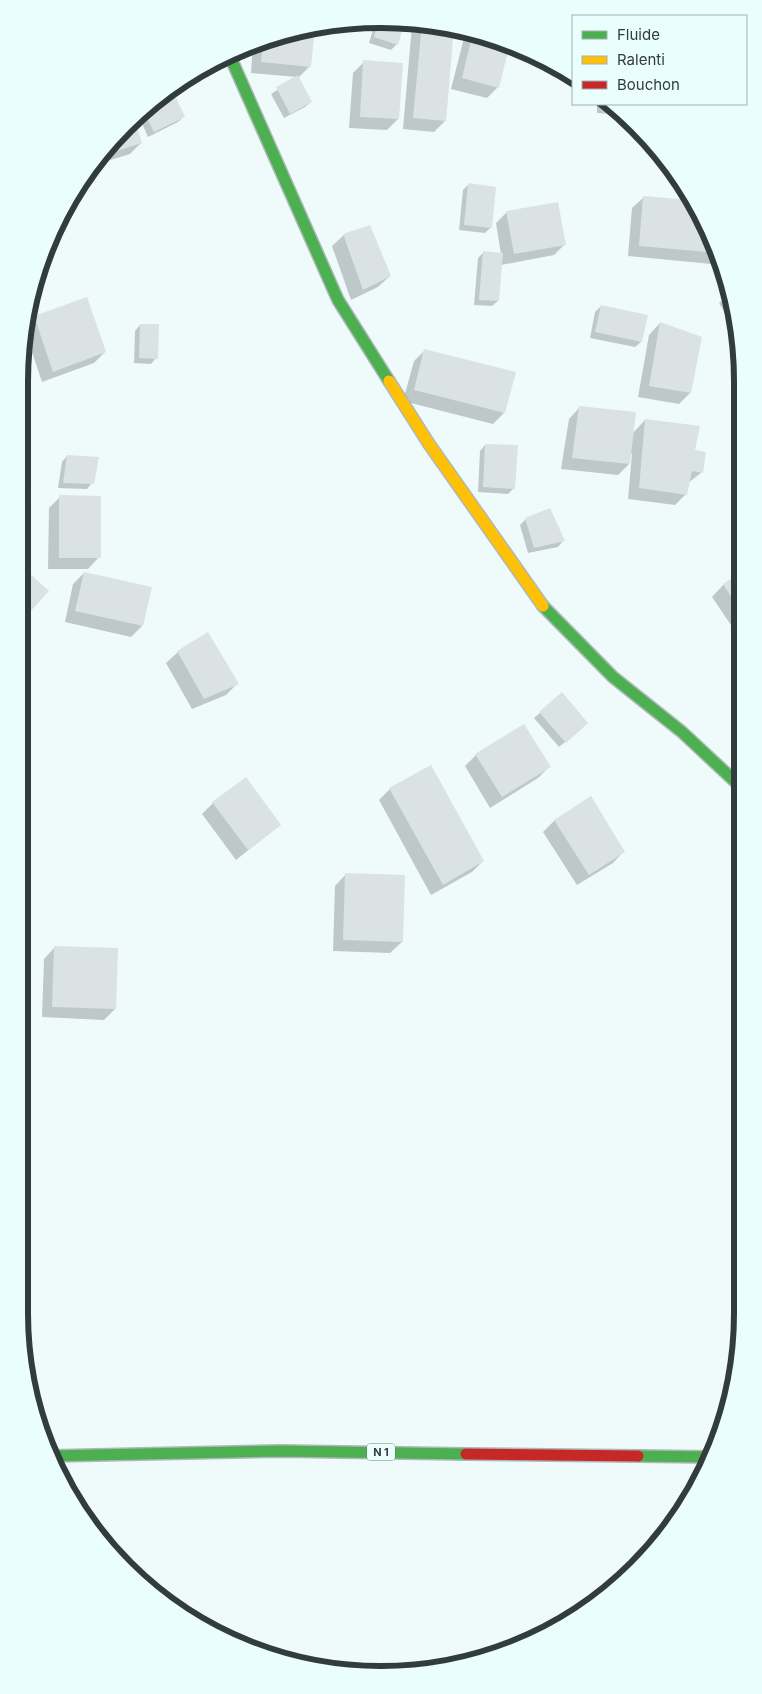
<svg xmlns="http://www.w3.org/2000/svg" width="762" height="1694" viewBox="0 0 762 1694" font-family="Inter,sans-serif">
	<rect width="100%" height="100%" fill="#effafa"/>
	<g fill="#0003">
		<path d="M376 19 404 21 397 44 391 50 369 43Z"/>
		<path d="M415 22 453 26 445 121 434 132 403 129 412 25Z"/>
		<path d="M313 25 310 66 298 78 311 102 305 107 284 118 271 94 297 77 251 73 253 43Z"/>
		<path d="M466 30 509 43 498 87 487 98 451 89Z"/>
		<path d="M364 62 398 119 387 130 349 128 353 73Z"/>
		<path d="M170 88 184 116 178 122 148 137 138 114Z"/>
		<path d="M597 104H612L623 115 597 113Z"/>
		<path d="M133 119 141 143 130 154 91 166Z"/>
		<path d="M468 185 491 227 485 233 459 230 463 190Z"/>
		<path d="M644 197 692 201 716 242 722 265 628 256 632 208Z"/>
		<path d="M507 212 565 244 554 255 501 265 498 301 492 306 474 305 478 258 483 253 501 254 496 223Z"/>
		<path d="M344 235 390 276 378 287 351 300 332 246Z"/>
		<path d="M730 294 739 329 735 331 719 303Z"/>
		<path d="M86 299 105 352 94 363 42 382 24 328 34 317Z"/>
		<path d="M601 306 646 316 641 342 635 347 590 338 595 312Z"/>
		<path d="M660 323 690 393 679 404 638 397 649 335Z"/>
		<path d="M140 325 156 358 151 364 134 363 135 331Z"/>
		<path d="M425 350 504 413 493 424 403 401 414 361Z"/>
		<path d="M580 407 632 434 645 420 694 451 701 473 688 483 686 494 675 505 628 499 632 454H630L629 464 618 475 561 469 569 419Z"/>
		<path d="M485 445 514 488 508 494 478 492 480 451Z"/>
		<path d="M67 456 92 483 87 489 58 488 62 462Z"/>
		<path d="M60 497 99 557 88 569H48L49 508Z"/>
		<path d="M526 519 563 541 558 547 528 553 520 525Z"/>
		<path d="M19 565 47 591 19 622Z"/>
		<path d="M84 573 142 626 131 637 65 622 73 584Z"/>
		<path d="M741 574V640L712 597 723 585Z"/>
		<path d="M208 634 237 684 226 695 192 709 166 663 178 652Z"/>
		<path d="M540 713 581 729 559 747 534 718Z"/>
		<path d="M476 755 549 767 538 778 490 808 465 766Z"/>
		<path d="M390 789 483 861 472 872 431 895 379 800Z"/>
		<path d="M590 798 624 851 613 863 577 885 543 832 554 821Z"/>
		<path d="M213 803 280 825 236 860 202 814Z"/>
		<path d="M346 874 402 942 390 953 333 951 335 886Z"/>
		<path d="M55 947 115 1009 104 1020 42 1017 44 959Z"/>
	</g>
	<g fill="#dae2e4">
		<path d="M379 19 405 21 398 45 374 37Z"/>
		<path d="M422 23 454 27 446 121 413 118Z"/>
		<path d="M315 25 311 67 261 62 263 40Z"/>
		<path d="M473 32 510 43 499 88 462 78Z"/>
		<path d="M363 60 403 63 399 119 360 117Z"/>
		<path d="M298 75 312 102 290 114 276 87Z"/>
		<path d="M171 87 185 117 154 132 143 110Z"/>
		<path d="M602 104H612L617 109 602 108Z"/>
		<path d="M134 118 142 143 98 157 125 125Z"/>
		<path d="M468 183 496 187 492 228 464 225Z"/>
		<path d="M643 196 691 200 716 242 718 253 639 246Z"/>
		<path d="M558 202 566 245 514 254 506 211Z"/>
		<path d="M370 225 391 276 363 290 343 234Z"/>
		<path d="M483 251 503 253 499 301 479 300Z"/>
		<path d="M729 293 735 315H734L724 296Z"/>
		<path d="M87 297 106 352 53 372 34 316Z"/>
		<path d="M601 305 648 315 642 342 595 332Z"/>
		<path d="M660 322 702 337 691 393 649 386Z"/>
		<path d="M140 324H159L158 359 139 358Z"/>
		<path d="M424 349 516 372 505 413 414 390Z"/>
		<path d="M579 406 636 412 630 464 572 458Z"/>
		<path d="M645 419 700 426 695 450 706 452 703 473 692 471 687 495 639 488Z"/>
		<path d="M485 444 518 445 515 489 483 487Z"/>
		<path d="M67 455 99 457 94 484 63 483Z"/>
		<path d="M59 495 101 496V558H59Z"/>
		<path d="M550 508 565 541 534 548 525 518Z"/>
		<path d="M19 564 49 591 19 624Z"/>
		<path d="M84 572 152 587 143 626 75 611Z"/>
		<path d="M741 572V612L723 584Z"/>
		<path d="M208 632 239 684 204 699 177 651Z"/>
		<path d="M562 692 588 723 566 743 539 712Z"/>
		<path d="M524 724 551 767 502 797 475 754Z"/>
		<path d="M431 765 484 861 443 885 389 788Z"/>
		<path d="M246 777 281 825 248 850 212 802Z"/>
		<path d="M591 796 625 852 589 875 554 820Z"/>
		<path d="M345 873 405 875 403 942 343 940Z"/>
		<path d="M54 946 118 948 116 1009 52 1007Z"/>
	</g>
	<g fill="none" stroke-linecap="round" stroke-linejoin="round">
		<g stroke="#afb8b8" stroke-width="14">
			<g id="fast">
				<path d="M229 54 338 300 389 381"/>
				<path d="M543 606 613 677 682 732 742 788"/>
				<path d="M50 1456 281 1451 466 1454"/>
				<path d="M638 1456 712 1457"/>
			</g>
		</g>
		<g stroke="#afb8b8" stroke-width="14">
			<path id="slow" d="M389 381 429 444 543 606"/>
		</g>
		<g stroke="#afb8b8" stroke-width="14">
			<path id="jam" d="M466 1454 638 1456"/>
		</g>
		<use href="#fast" stroke="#4caf50" stroke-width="11"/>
		<use href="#slow" stroke="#ffc107" stroke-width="11"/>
		<use href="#jam" stroke="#c62828" stroke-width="11"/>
	</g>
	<g text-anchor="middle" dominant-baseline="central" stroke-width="4" stroke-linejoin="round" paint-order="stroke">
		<rect fill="#ebfefe" stroke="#6a7676" stroke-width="1" x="367" y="1443.5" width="28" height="17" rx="4"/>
		<g font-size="11" font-weight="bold" fill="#333c3c">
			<text x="381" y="1452">N 1</text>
		</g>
	</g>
	<path d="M0 0H762V1694H0ZM381 28H381A353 353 0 0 1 734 381V1313A353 353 0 0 1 381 1666H381A353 353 0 0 1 28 1313V381A353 353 0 0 1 381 28Z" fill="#ebfefe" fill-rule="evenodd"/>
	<path fill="none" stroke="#333c3c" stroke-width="6" d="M381 28H381A353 353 0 0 1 734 381V1313A353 353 0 0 1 381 1666H381A353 353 0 0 1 28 1313V381A353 353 0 0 1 381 28Z"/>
	<rect x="572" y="15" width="175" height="90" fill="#ebfefe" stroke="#a1b0b0"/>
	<rect x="582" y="31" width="25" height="8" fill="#4caf50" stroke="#a1b0b0"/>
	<text x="617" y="40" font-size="15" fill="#333c3c">Fluide</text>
	<rect x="582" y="56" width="25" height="8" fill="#ffc107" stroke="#a1b0b0"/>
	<text x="617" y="65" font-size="15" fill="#333c3c">Ralenti</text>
	<rect x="582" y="81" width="25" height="8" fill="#c62828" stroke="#a1b0b0"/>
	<text x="617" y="90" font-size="15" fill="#333c3c">Bouchon</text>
</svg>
